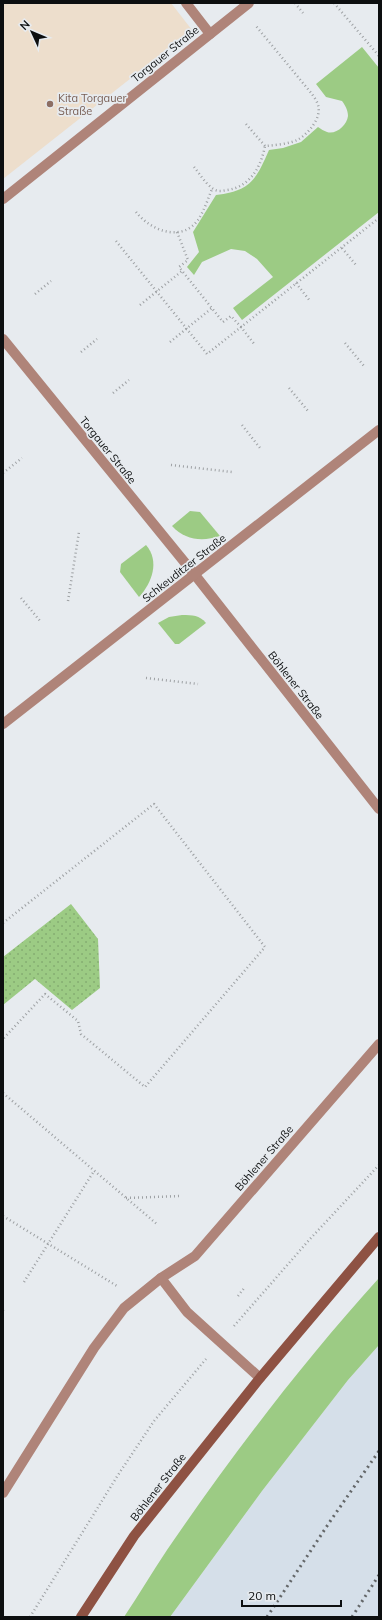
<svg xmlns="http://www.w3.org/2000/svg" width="382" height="1620" viewBox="0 0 382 1620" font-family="Mulish,sans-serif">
	<defs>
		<pattern id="park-dots" width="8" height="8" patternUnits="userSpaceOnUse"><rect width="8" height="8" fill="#9ccb84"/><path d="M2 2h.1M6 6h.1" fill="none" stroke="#85ad71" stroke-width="1.8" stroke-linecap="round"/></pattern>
	</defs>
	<rect width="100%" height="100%" fill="#e7ebef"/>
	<path fill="#d5dfe9" d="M379 1345V1617H170L262 1491 348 1380Z"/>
	<path fill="#eddecc" d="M3 3H171L192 30 3 179Z"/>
	<g fill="#9ccb84">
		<path d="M362 47 379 68V212L242 320 233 308 273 277 257 259 245 251 231 249 202 262 194 275 187 267 199 252 193 232 216 195C250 191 256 180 269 150L283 148 301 142 318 127C321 129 324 131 327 132 336 135 347 125 348 116 348 110 345 105 342 101L326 97 316 84Z"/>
		<path d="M190 511 200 512 220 536C202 542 185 540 172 526Z"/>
		<path d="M146 545C160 561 152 583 139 597L120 572 121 564Z"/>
		<path d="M182 615C193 615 199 615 206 623L179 644H175L158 623 169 617Z"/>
		<path d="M379 1278V1345L348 1380 262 1491 170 1617H124C139 1595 152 1572 167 1550 232 1455 302 1363 379 1278Z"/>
	</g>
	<path fill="url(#park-dots)" d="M71 904 98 939 100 988 72 1010 35 979 3 1005V957Z"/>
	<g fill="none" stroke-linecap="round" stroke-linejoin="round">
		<g stroke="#9da0a3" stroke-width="2.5" stroke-dasharray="1 3" stroke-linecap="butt">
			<path d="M295 3 303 13"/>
			<path d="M334 3 379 56"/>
			<path d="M246 124 265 146C276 145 290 144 299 139 309 133 322 117 318 105 317 101 314 97 312 94L256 26"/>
			<path d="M194 167C199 173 205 183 212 188 217 192 222 191 227 190 250 187 261 167 265 146"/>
			<path d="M136 212C150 230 181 243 198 220 204 211 208 199 212 189"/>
			<path d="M177 232 188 260 179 267 223 322 231 316 241 327 379 218"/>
			<path d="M116 241 207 354 241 327 255 345"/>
			<path d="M342 248 356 265"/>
			<path d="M296 283 310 301"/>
			<path d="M35 294 51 281"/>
			<path d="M140 305 182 271"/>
			<path d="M170 342 212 308"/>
			<path d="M345 343 364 366"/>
			<path d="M81 352 97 339"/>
			<path d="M289 388 308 411"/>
			<path d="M113 393 129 380"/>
			<path d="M242 425 260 448"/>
			<path d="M171 465 232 472"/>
			<path d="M3 473 22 458"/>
			<path d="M21 598 41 622"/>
			<path d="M68 601 79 532"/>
			<path d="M146 678 198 684"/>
			<path d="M3 923 154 804 265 947 145 1087 81 1034 78 1021 45 994 3 1039"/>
			<path d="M3 1093 158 1225"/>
			<path d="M126 1198 181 1196"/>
			<path d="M3 1216 117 1286"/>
			<path d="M24 1282 94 1171"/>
			<path d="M238 1296 245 1287"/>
			<path d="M3 1310 6 1308"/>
			<path d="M234 1326 310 1239 379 1165"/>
			<path d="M30 1617 118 1475 154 1421 206 1359"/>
		</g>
		<g stroke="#af8479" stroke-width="10">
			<path d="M186 3 210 34"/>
			<path d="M3 199 249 3"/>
			<path d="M3 339 195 575 379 809"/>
			<path d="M3 724 379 430"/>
			<path d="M161 1278 187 1312 260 1378"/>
			<path d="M3 1493 94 1348 124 1308 161 1278 195 1256 379 1044"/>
		</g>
		<path stroke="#8e5243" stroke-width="10" d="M81 1617 134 1536 260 1378 379 1237"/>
		<g stroke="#636668" stroke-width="3" stroke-dasharray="2 4" stroke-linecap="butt">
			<path d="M267 1617 331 1520 379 1451"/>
			<path d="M352 1617 379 1575"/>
		</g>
	</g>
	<circle fill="#8d6e63" stroke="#e7ebef" stroke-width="1.5" cx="50" cy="104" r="4"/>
	<g text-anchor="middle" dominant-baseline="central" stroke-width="3.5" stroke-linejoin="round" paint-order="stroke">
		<g font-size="11" fill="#0d0f10" stroke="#e7ebef">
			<text transform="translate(165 54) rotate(-39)">Torgauer Straße</text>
			<text transform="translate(108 450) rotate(51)">Torgauer Straße</text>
			<text transform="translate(184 568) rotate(-38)">Schkeuditzer Straße</text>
			<text transform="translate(296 685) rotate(52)">Böhlener Straße</text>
			<text transform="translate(264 1158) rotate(-49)">Böhlener Straße</text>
			<text transform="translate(158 1487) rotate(-52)">Böhlener Straße</text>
		</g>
		<g font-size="11" fill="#785e54" stroke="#e7ebef" text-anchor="start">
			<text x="58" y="98">Kita Torgauer<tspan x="58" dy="13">Straße</tspan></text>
		</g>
	</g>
	<rect width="382" height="1620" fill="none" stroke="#0d0f10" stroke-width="8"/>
	<g transform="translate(32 32) rotate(314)" stroke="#e7ebef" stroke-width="3" paint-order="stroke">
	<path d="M0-3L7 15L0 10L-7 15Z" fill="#0d0f10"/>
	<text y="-6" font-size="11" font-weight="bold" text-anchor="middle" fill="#0d0f10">N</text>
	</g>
	<path d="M242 1600v6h99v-6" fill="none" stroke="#0d0f10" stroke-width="2"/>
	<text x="248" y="1600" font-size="12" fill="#0d0f10" stroke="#e7ebef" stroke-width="3" paint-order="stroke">20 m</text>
</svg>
